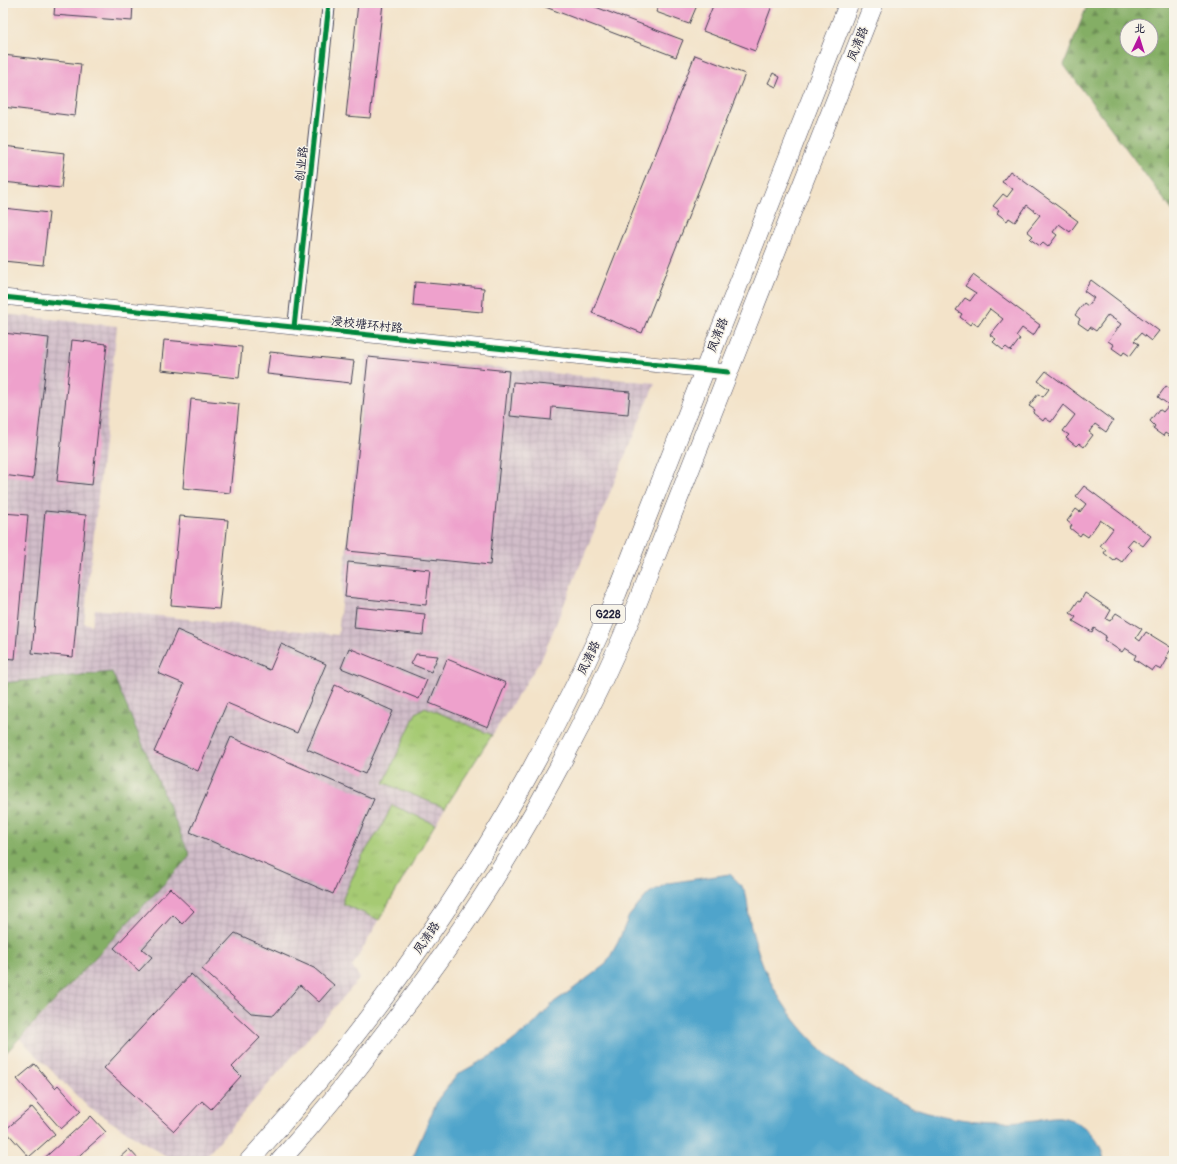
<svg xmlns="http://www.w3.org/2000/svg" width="1177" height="1164" viewBox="0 0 1177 1164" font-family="Pangolin,'LXGW WenKai TC',sans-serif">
	<defs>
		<pattern id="industrial-grid" width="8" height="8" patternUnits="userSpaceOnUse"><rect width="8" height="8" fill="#d1bdc9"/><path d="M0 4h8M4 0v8" fill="none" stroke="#b3a2ae"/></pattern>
		<pattern id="grass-tufts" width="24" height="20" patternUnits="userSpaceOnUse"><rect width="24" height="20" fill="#a6ca73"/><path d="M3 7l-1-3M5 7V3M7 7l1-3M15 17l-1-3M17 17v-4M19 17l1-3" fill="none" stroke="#8fad64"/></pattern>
		<pattern id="forest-firs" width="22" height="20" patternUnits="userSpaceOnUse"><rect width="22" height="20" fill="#84ae65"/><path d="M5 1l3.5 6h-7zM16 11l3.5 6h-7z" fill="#6c8d54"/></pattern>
	</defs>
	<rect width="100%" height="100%" fill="#f7f3e8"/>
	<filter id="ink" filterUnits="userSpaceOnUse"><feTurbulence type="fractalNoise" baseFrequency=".025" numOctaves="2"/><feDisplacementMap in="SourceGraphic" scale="8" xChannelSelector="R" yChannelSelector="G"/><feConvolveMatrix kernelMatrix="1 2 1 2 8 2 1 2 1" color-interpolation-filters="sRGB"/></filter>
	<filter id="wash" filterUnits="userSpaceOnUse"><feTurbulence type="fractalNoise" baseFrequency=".012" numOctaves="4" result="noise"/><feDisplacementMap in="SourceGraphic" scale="16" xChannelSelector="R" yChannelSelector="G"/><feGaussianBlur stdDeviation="0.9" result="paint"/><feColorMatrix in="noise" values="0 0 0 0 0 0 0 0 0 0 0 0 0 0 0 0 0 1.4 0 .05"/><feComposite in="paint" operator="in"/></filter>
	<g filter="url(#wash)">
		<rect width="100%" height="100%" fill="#f3e3c9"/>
		<path fill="url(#industrial-grid)" d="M3 314 117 326 84 623 92 625 95 609 338 635 366 355 655 383 542 658 440 816 352 967 360 978 202 1161H174L89 1108 20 1039 190 856 112 672 3 683Z"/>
		<g fill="url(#grass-tufts)" stroke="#647657">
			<path d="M425 707 492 735 445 808 384 783 416 713Z"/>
			<path d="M392 805 435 824 379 920 343 904V898L362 856 382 826Z"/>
		</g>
		<g fill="url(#forest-firs)" stroke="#536850" fill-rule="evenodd">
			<path d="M1088 3H1174V213L1064 65ZM1127 26H1151V50H1127Z"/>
			<path d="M112 672 190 856 3 1056V683Z"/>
		</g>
		<path fill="#4fa4cb" stroke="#386383" d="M730 874C735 879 741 884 744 890 748 896 748 914 750 922 752 933 756 944 759 954 781 1019 834 1070 894 1099 924 1114 960 1121 994 1122 1008 1122 1022 1121 1036 1120 1043 1119 1053 1116 1060 1117 1077 1119 1095 1133 1101 1149 1103 1153 1103 1157 1104 1161H411L438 1099 458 1074 501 1050 534 1024 554 1002 573 989 606 964 618 942 629 916 649 893 668 883Z"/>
		<g id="blocks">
			<g fill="#eea1cc">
				<path d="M55 3H133L132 21 54 15Z"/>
				<path d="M358 3H383L370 118 346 116Z"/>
				<path d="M535 3H585L683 40 676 57Z"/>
				<path d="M660 3H698L689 24 656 12Z"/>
				<path d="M714 3H773L755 51 703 31Z"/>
				<path d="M3 55 81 64 75 116 3 107Z"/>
				<path d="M695 55 745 74 642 333 592 313Z"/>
				<path d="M773 73 780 77 776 87 768 83Z"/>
				<path d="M3 146 65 153 61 188 3 182Z"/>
				<path d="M1010 171 1078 221 1070 232 1059 224 1053 232 1057 235 1048 247 1043 243 1040 246 1030 239 1033 236 1027 231 1040 215 1027 205 1015 222 1009 218 1007 221 997 213 999 210 993 206 1003 194 1007 197 1013 189 1002 182Z"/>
				<path d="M3 208 49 213 43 265 3 261Z"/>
				<path d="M973 275 1040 325 1033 336 1022 328 1016 336 1020 339 1011 351 1006 347 1003 350 993 342 996 339 990 335 1003 319 990 309 978 326 972 322 970 325 960 317 962 314 956 310 965 298 970 301 976 293 965 286Z"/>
				<path d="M1091 280 1159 331 1151 341 1141 333 1134 341 1139 344 1130 356 1124 352 1122 355 1112 348 1114 345 1108 341 1121 324 1108 315 1096 331 1090 327 1088 330 1078 323 1080 319 1075 315 1084 303 1088 306 1094 298 1084 291Z"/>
				<path d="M415 282 484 288 482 312 413 306Z"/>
				<path d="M3 333 49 338 33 479 3 475Z"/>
				<path d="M72 340 107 344 92 485 57 481Z"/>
				<path d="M164 340 242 347 239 378 161 370Z"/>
				<path d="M270 352 354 361 351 383 267 374Z"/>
				<path d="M368 357 509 371 490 565 348 551Z"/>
				<path d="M1046 371 1113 421 1106 432 1095 424 1089 432 1093 435 1084 447 1079 443 1076 446 1066 438 1069 435 1063 431 1075 415 1063 405 1051 422 1045 418 1043 421 1033 413 1035 410 1029 406 1038 394 1043 397 1049 389 1038 381Z"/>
				<path d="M513 382 630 392 628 414 552 407 551 420 510 416Z"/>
				<path d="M1166 386 1174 392V433L1171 437 1165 433 1163 436 1153 429 1155 426 1150 421 1159 409 1163 412 1169 405 1158 397Z"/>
				<path d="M191 399 239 404 230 493 183 488Z"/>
				<path d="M1084 486 1151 536 1143 546 1133 539 1127 546 1131 550 1122 562 1116 558 1114 561 1104 553 1106 550 1100 546 1113 529 1100 520 1088 537 1082 533 1080 536 1070 528 1072 525 1067 521 1076 509 1080 512 1086 504 1076 496Z"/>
				<path d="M45 511 86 515 73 657 32 653Z"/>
				<path d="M3 513 28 515 15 659 3 658Z"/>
				<path d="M180 516 228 520 219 609 171 605Z"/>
				<path d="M348 562 430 570 426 605 345 597Z"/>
				<path d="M1085 593 1111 610 1106 619 1110 621 1116 613 1142 629 1136 638 1140 641 1146 632 1172 648 1166 657 1168 658 1161 670 1155 667 1152 671 1134 659 1136 655 1125 648 1122 652 1104 640 1106 636 1094 628 1092 632 1073 621 1076 617 1070 613 1078 601 1080 602Z"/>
				<path d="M356 607 425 614 423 635 354 628Z"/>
				<path d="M177 630 270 670 281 644 326 664 297 733 227 703 198 771 154 752 184 684 158 673Z"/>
				<path d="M349 648 427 680 419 699 341 668Z"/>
				<path d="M416 654 438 656 431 672 411 664Z"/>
				<path d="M447 659 506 683 488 727 429 703Z"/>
				<path d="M335 685 393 711 365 774 307 749Z"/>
				<path d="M231 737 374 799 333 894 190 832Z"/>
				<path d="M170 888 194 911 182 924 173 915 142 949 152 957 139 971 114 948Z"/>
				<path d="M235 933 314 968 334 985 319 1002 300 985 274 1015 251 1013 202 969Z"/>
				<path d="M191 974 260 1038 232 1067 241 1076 211 1109 202 1101 174 1131 104 1068Z"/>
				<path d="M35 1064 55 1088 58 1085 81 1111 61 1129 17 1079Z"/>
				<path d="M32 1107 55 1134 29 1157 5 1130Z"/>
				<path d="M91 1116 106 1132 73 1161H41Z"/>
				<path d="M129 1149 140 1161H116Z"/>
			</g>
		</g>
	</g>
	<g filter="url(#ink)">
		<use href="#blocks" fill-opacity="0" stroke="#413f50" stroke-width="1"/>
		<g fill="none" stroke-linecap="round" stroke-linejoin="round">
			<g stroke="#413f50" stroke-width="14">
				<path id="minor" d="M294 327 329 3"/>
			</g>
			<g stroke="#413f50" stroke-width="16">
				<path id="tertiary" d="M3 297 728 372"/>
			</g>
			<g stroke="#413f50" stroke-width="20">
				<g id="trunk">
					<path d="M249 1161C403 991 528 805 617 593L849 3"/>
					<path d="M280 1161C317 1120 351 1078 384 1034 426 980 466 925 502 866 554 782 600 692 638 601L874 3"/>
				</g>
			</g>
			<use href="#minor" stroke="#fff" stroke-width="12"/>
			<use href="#tertiary" stroke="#fff" stroke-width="15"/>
			<use href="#trunk" stroke="#fff" stroke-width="19"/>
			<g stroke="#f7f3e8" stroke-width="8">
				<g id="cycleway">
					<path d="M3 297 728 372"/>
					<path d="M294 327 329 3"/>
				</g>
			</g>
			<use href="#cycleway" stroke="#00873e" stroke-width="5"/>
		</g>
	</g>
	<g text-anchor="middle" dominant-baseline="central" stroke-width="3" stroke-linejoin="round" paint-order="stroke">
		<rect fill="#f7f3e8" stroke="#62616f" stroke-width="1" x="591" y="605" width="34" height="18" rx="3"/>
		<g font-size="11" font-weight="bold" fill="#22223b">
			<text x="608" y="614">G228</text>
		</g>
		<g font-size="12" fill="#22223b" stroke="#f7f3e8">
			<text transform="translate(858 44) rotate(-68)">凤清路</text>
			<text transform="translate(302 164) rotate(-84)">创业路</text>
			<text transform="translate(367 325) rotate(6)">浸校塘环村路</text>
			<text transform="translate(718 335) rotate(-69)">凤清路</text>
			<text transform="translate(589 658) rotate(-65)">凤清路</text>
			<text transform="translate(427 938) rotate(-55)">凤清路</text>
		</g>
	</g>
	<rect width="1177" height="1164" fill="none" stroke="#f7f3e8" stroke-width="16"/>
	<g transform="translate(1139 38) rotate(4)"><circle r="19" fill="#f7f3e8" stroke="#a29fa3"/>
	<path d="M0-3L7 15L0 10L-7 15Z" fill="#b5179e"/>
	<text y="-6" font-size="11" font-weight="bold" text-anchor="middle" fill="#22223b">北</text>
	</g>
</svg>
